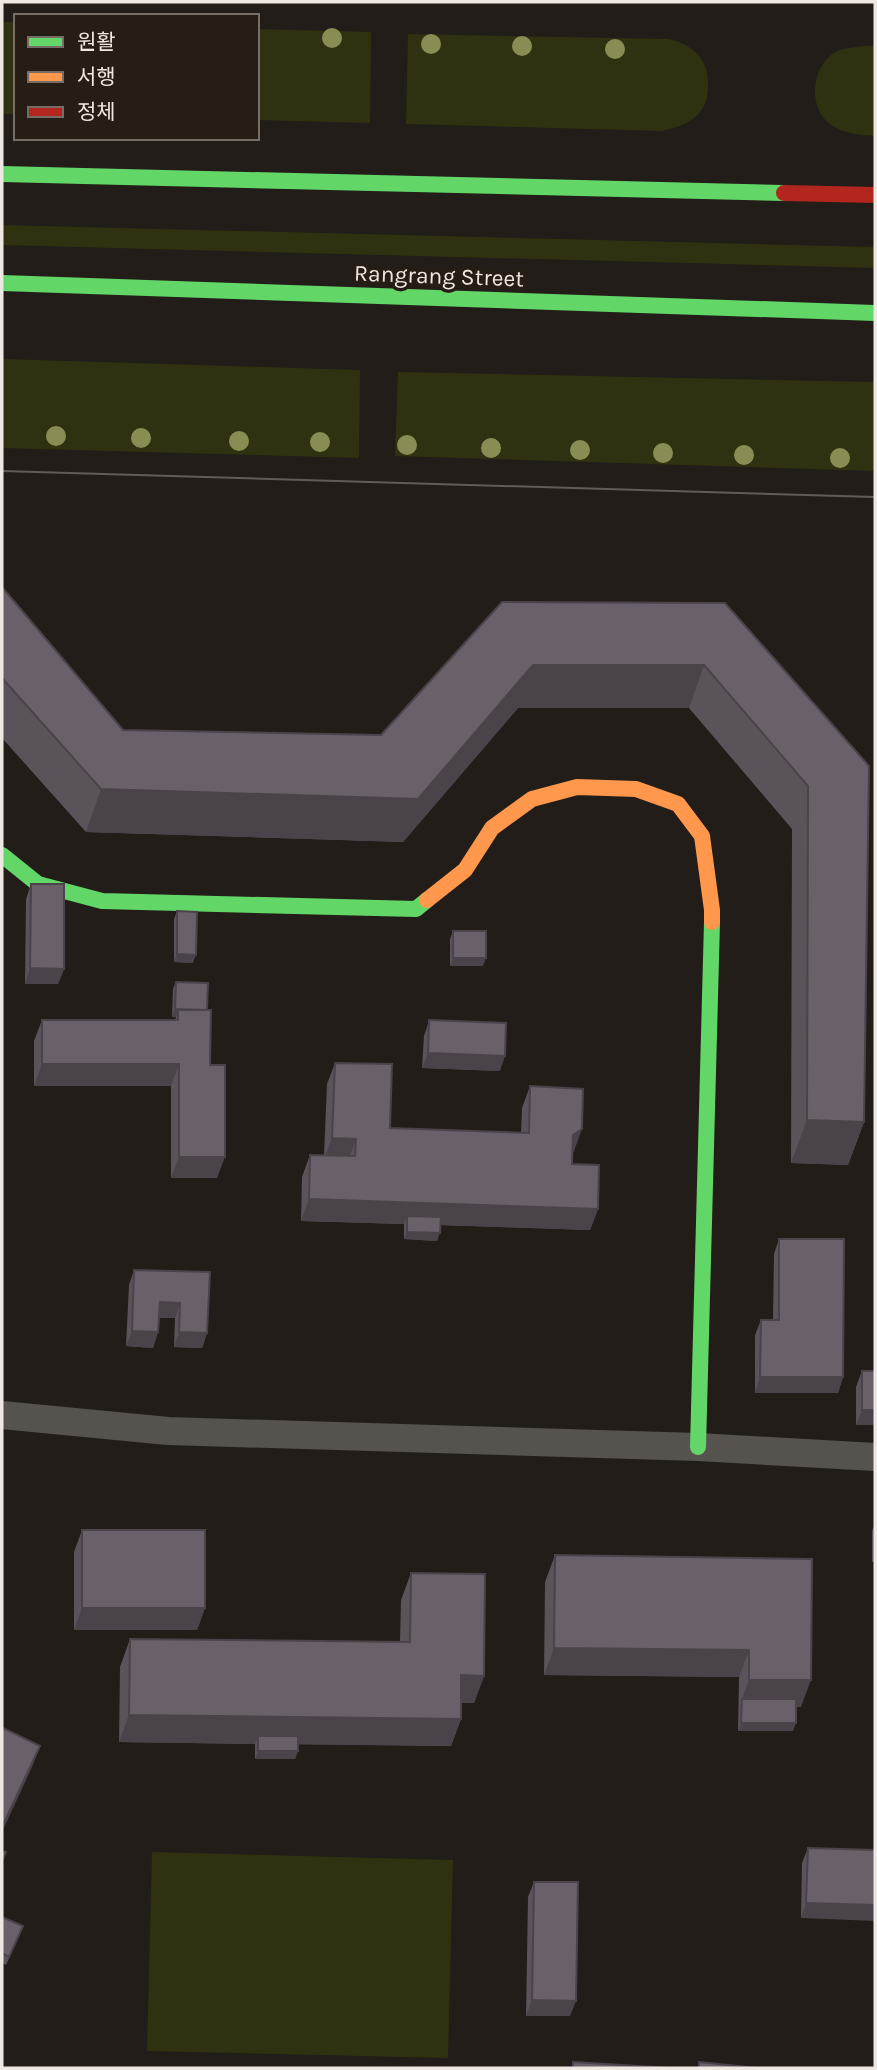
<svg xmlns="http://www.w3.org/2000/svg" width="877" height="2070" viewBox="0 0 877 2070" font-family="Karla,'Noto Sans KR',sans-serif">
	<rect width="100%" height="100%" fill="#221d18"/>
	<g fill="#303110">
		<rect x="2" y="22" width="14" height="92"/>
		<path d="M257 29 371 32 370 123 257 120Z"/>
		<path d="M408 34 669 39C693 45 709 59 708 85 708 94 707 103 701 111 692 123 676 128 662 131L406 124Z"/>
		<path d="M864 46H875V136C860 135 846 134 833 126 807 111 810 65 837 51 845 48 856 47 864 46Z"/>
		<path d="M2 225 875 247V268L2 245Z"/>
		<path d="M2 359 360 370 359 458 2 448Z"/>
		<path d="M398 372 875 382V471L395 456Z"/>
		<path d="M152 1852 453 1860 448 2058 147 2051Z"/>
	</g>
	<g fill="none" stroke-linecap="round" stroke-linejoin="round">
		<path stroke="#56534f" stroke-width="28" d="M2 1415 168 1431 698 1447 875 1457"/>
		<g stroke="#63d668" stroke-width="16">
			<path d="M2 174 784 193"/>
			<path d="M2 283 875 313"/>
			<path d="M2 855 38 884 102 901 416 909 427 900"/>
			<path d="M698 1447 712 922"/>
		</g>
		<path stroke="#ff974d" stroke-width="16" d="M427 900 465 870 492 828 532 799 577 787 636 789 678 804 702 836 712 910V922"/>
		<path stroke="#b3261e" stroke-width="16" d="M784 193 875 195"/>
		<g stroke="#605d59" stroke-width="2">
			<path d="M867 2H875"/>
			<path d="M2 471 875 497"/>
		</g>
	</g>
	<g fill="#8a8d53">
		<circle cx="332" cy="38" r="10"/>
		<circle cx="431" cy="44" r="10"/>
		<circle cx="522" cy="46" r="10"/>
		<circle cx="615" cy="49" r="10"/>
		<circle cx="56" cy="436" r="10"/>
		<circle cx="141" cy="438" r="10"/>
		<circle cx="239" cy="441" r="10"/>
		<circle cx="320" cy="442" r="10"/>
		<circle cx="407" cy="445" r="10"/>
		<circle cx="491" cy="448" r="10"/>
		<circle cx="580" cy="450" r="10"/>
		<circle cx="663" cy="453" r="10"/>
		<circle cx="744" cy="455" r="10"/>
		<circle cx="840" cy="458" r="10"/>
	</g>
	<g fill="#5a535a">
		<path d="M2 587 123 730 381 735 725 603 869 766 864 1122 848 1165 791 1163 792 829 689 708H518L403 842 86 832 2 738Z"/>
		<path d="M31 884 64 969 58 984H25L26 899Z"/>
		<path d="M177 911 193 963 174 962V919Z"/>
		<path d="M453 931 483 966H450V939Z"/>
		<path d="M176 982 207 1010 217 1178H171V1086H34V1041L42 1020H175L176 1017H172L173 989Z"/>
		<path d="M429 1021 500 1071 422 1068 424 1036Z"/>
		<path d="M335 1063 390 1128 521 1133 522 1108 530 1086 574 1151 573 1152 572 1164 598 1209 590 1230 440 1225 437 1241 404 1239V1224L301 1221 302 1177 310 1155H324L327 1084Z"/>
		<path d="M779 1239 843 1377 838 1393H755V1335L761 1320H773L774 1254Z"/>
		<path d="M134 1270 210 1272 207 1333 202 1348 174 1347 175 1318H159L158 1332 153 1348 126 1346 129 1285Z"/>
		<path d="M862 1371H875V1425H856V1387Z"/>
		<path d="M875 1523V1562H872V1531Z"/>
		<path d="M82 1530 205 1608 197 1630H74V1552Z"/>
		<path d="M555 1555 812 1559 801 1707H796L793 1731H738L739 1677 544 1675 545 1582Z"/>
		<path d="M411 1573 484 1676 474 1703H461V1719L451 1746 298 1744V1751L295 1759H255V1744L119 1742 120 1667 130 1639 400 1642 401 1600Z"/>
		<path d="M808 1848 875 1850 801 1918 802 1863Z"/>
		<path d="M534 1882 570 2016H526L528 1897Z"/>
		<path d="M2 1917 20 1934 6 1965 2 1963Z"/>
	</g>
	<g fill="#4a434a">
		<path d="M533 665H704L689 708H518L403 842 86 832 101 789 418 799Z"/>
		<path d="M177 954 196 955 193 963 174 962Z"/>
		<path d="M453 958H486L483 966H450Z"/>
		<path d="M30 968 64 969 58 984H25Z"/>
		<path d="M175 1009 207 1010H178L176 1017H172Z"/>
		<path d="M428 1053 505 1056 500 1071 422 1068Z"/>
		<path d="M42 1064H179L171 1086H34Z"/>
		<path d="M807 1120 864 1122 848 1165 791 1163Z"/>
		<path d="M582 1129 574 1151 565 1156 573 1135Z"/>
		<path d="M332 1138 356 1139 348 1161 324 1160Z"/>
		<path d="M179 1157H225L217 1178H171Z"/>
		<path d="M309 1199 598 1209 590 1230 407 1224V1216L404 1224 301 1221Z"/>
		<path d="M407 1232 440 1233 437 1241 404 1239Z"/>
		<path d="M160 1302 180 1303 175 1318H154Z"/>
		<path d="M132 1331 158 1332 153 1348 126 1346Z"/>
		<path d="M179 1332 207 1333 202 1348 174 1347Z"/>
		<path d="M760 1377H843L838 1393H755Z"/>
		<path d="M862 1410H875V1425H856Z"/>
		<path d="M82 1608H205L197 1630H74Z"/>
		<path d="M554 1648 749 1650 739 1677 544 1675Z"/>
		<path d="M461 1675 484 1676 474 1703 451 1702Z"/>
		<path d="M749 1680H811L801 1707H742V1699Z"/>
		<path d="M129 1715 461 1719 451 1746 258 1744V1736L255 1744 119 1742Z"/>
		<path d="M741 1723H796L793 1731H738Z"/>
		<path d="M40 1746 32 1767 2 1832V1827Z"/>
		<path d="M258 1751H298L295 1759H255Z"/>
		<path d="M806 1903 875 1905V1921L801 1918Z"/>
		<path d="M532 2000 576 2001 570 2016H526Z"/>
	</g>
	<g fill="#696069" stroke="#4a434a" stroke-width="2">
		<path d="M2 587 123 730 381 735 502 602 725 603 869 766 864 1122 807 1120 808 786 704 665H533L418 799 101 789 2 678Z"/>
		<path d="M31 884H64V969L30 968Z"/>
		<path d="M177 911 197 912 196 955 177 954Z"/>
		<rect x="453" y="931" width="33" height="27"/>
		<path d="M176 982 208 983 207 1010 175 1009Z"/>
		<path d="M178 1010H211L210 1065H225V1157H179V1064H42V1020H178Z"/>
		<path d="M429 1020 506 1023 505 1056 428 1053Z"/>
		<path d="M335 1063 392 1064 390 1128 529 1133 530 1086 583 1089 582 1129 573 1135 572 1164 599 1165 598 1209 309 1199 310 1155 355 1156 356 1139 332 1138Z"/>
		<path d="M407 1216 441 1217 440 1233 407 1232Z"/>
		<path d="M779 1239H844L843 1377H760L761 1320H779Z"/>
		<path d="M134 1270 210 1272 207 1333 179 1332 180 1303 160 1302 158 1332 132 1331Z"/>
		<rect x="862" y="1371" width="13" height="39"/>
		<rect x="82" y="1530" width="123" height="78"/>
		<path d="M555 1555 812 1559 811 1680H749V1650L554 1648Z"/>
		<path d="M411 1573 485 1574 484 1676 461 1675V1719L129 1715 130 1639 410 1642Z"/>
		<path d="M742 1699H796V1723H741Z"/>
		<path d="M3 1728 40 1746 2 1827V1731Z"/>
		<rect x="258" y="1736" width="40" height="15"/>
		<path d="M808 1848 875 1850V1905L806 1903Z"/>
		<path d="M2 1851 6 1852 2 1861Z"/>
		<path d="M534 1882H578L576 2001 532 2000Z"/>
		<path d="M2 1917 23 1926 9 1957 2 1953Z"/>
		<path d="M573 2062 672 2068H573Z"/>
		<path d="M699 2062 758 2068H699Z"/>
	</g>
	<g text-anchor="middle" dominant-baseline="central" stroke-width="7" stroke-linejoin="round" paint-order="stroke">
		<g font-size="23" fill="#efe8e2" stroke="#261d14">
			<text transform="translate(439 276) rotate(2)">Rangrang Street</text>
		</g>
	</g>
	<rect width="877" height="2070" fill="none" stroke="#efe8e2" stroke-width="7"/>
	<rect x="14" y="14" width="245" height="126" fill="#261d14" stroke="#766e66" stroke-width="2"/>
	<rect x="28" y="37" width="35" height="10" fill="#63d668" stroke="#766e66" stroke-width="2"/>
	<text x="77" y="49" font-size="21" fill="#efe8e2">원활</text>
	<rect x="28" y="72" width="35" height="10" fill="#ff974d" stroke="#766e66" stroke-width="2"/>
	<text x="77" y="84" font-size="21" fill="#efe8e2">서행</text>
	<rect x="28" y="107" width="35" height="10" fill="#b3261e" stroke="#766e66" stroke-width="2"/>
	<text x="77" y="119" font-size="21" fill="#efe8e2">정체</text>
</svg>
